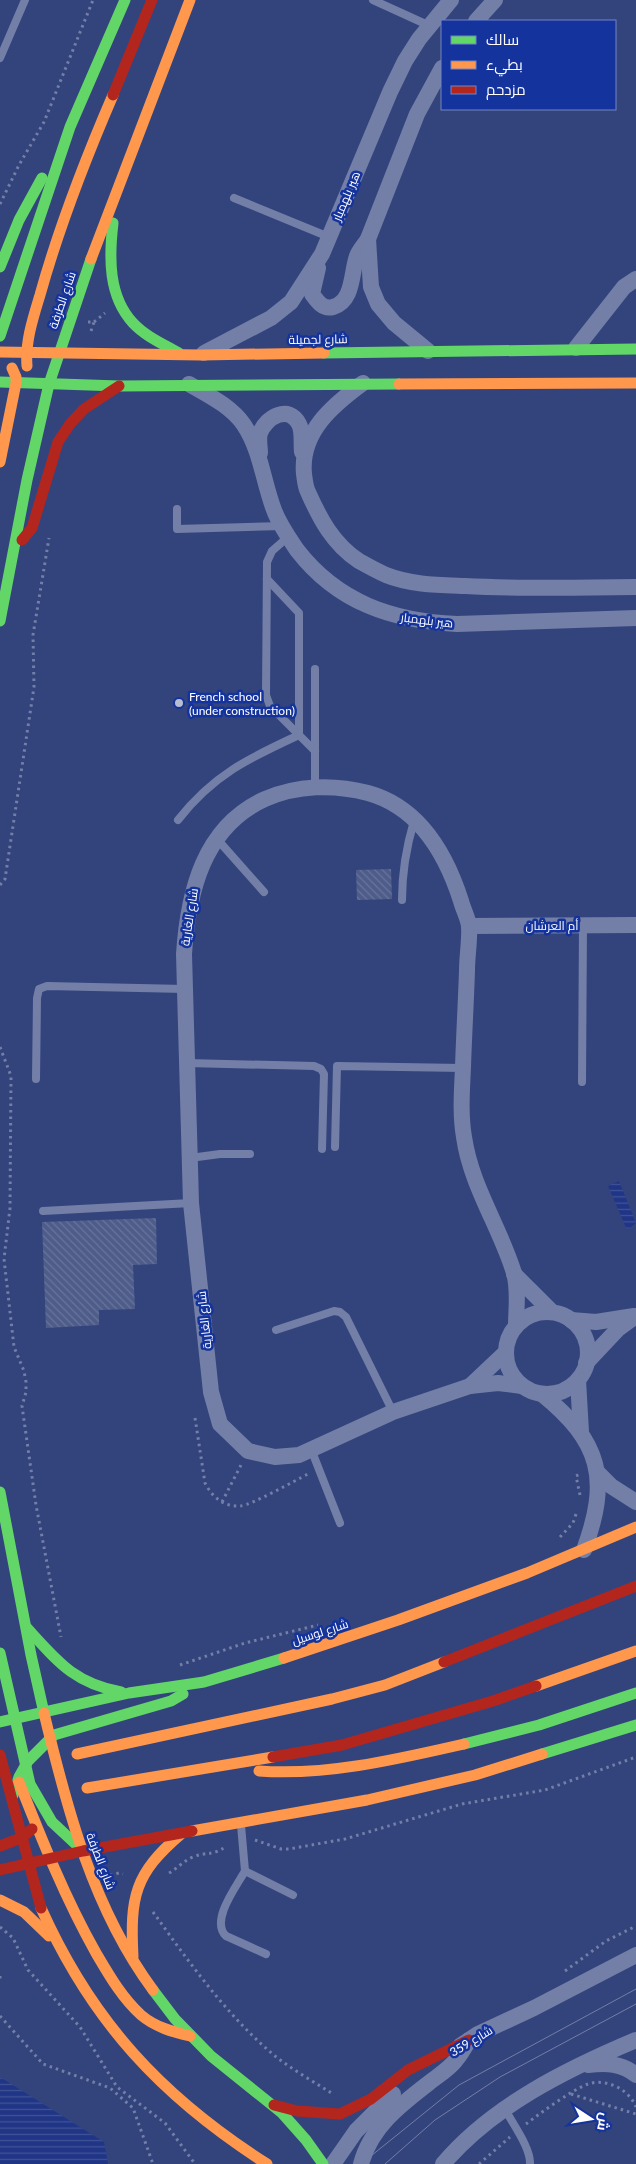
<svg xmlns="http://www.w3.org/2000/svg" width="636" height="2164" viewBox="0 0 636 2164" font-family="Lato,Cairo,sans-serif">
	<defs>
		<pattern id="water-rules" width="6" height="5" patternUnits="userSpaceOnUse" patternTransform="scale(1.25)"><rect width="6" height="5" fill="#203585"/><path d="M0 2.5h6" fill="none" stroke="#415397"/></pattern>
		<pattern id="building-back-hatch" width="6" height="6" patternUnits="userSpaceOnUse" patternTransform="scale(1.25)"><rect width="6" height="6" fill="#4e5c8a"/><path d="M-1 5l2 2M0 0l6 6M5-1l2 2" fill="none" stroke="#69749c"/></pattern>
	</defs>
	<rect width="100%" height="100%" fill="#33447d"/>
	<g fill="url(#water-rules)">
		<path d="M619 1181 636 1223 627 1230 608 1186Z"/>
		<path d="M0 2077 104 2142 108 2164H0Z"/>
	</g>
	<g fill="url(#building-back-hatch)">
		<path d="M391 869 392 899 357 900 356 870Z"/>
		<path d="M156 1218 157 1264 133 1265 135 1309 99 1310V1325L46 1328 42 1222Z"/>
	</g>
	<g fill="none" stroke-linecap="round" stroke-linejoin="round">
		<g stroke="#737fa7" stroke-width="3" stroke-dasharray="2.5 4" stroke-linecap="butt">
			<path d="M0 204 19 165 44 122 93 0"/>
			<path d="M88 322H94L90 334"/>
			<path d="M94 322 105 313"/>
			<path d="M0 885 5 879 34 687 33 635 49 538"/>
			<path d="M0 1047 11 1076 10 1208 4 1259 14 1347 24 1371 26 1382V1392L22 1406 36 1505 61 1637"/>
			<path d="M195 1418 205 1483C212 1497 224 1507 240 1506 252 1505 294 1481 308 1474"/>
			<path d="M580 1495 576 1476 580 1474"/>
			<path d="M222 1502 241 1465"/>
			<path d="M560 1537 573 1523 576 1514"/>
			<path d="M180 1665 245 1643 318 1625"/>
			<path d="M255 1840 281 1849H289L345 1839 462 1804 545 1790 636 1757"/>
			<path d="M169 1873C178 1868 183 1861 193 1857 208 1851 210 1857 227 1846"/>
			<path d="M110 1875 119 1873 123 1874"/>
			<path d="M153 1912C189 1962 227 2016 275 2056 293 2070 314 2082 333 2094"/>
			<path d="M0 1927 13 1938 28 1970 80 2027 117 2087 165 2123 195 2164"/>
			<path d="M565 1971 606 1941 636 1926"/>
			<path d="M0 1976V1979"/>
			<path d="M0 2016 43 2064 110 2088 133 2108 153 2164"/>
			<path d="M571 2094 636 2114"/>
			<path d="M526 2124C542 2112 570 2091 588 2084 606 2078 629 2089 636 2107"/>
			<path d="M479 2164 510 2137"/>
		</g>
		<g stroke="#737fa7" stroke-width="8">
			<path d="M373 0 430 26"/>
			<path d="M0 58 25 0"/>
			<path d="M234 198 329 237"/>
			<path d="M177 509V529L282 526"/>
			<path d="M288 537 272 551 267 562 266 695 270 706 315 751"/>
			<path d="M315 669V786"/>
			<path d="M178 820C213 775 249 758 299 735V613L267 579"/>
			<path d="M217 839 264 892"/>
			<path d="M402 900C402 872 406 848 414 821"/>
			<path d="M187 1063 314 1066 321 1069 324 1074 322 1149"/>
			<path d="M36 1079 37 998 39 989 47 986 185 989"/>
			<path d="M582 1082 583 925"/>
			<path d="M335 1147 337 1066 463 1068"/>
			<path d="M190 1158 220 1154H250"/>
			<path d="M43 1211 191 1203"/>
			<path d="M276 1330 334 1311 340 1312 346 1317 393 1412"/>
			<path d="M311 1449 340 1523"/>
			<path d="M241 1825 245 1871"/>
			<path d="M266 1954 226 1936C210 1921 236 1887 245 1871L293 1895"/>
			<path d="M505 2109C512 2123 531 2148 530 2164"/>
		</g>
		<g stroke="#737fa7" stroke-width="16">
			<path d="M476 21 495 0"/>
			<path d="M318 268 312 294C317 301 323 310 333 307 354 301 351 272 357 256 359 250 365 244 368 239"/>
			<path d="M576 348 624 287 636 279"/>
			<path d="M428 351 394 323 378 304 371 287 368 239 417 114 442 68"/>
			<path d="M204 353 271 318 291 302 322 254 390 92 405 61 419 39 451 0"/>
			<path d="M363 383C333 405 300 432 304 474 305 480 305 486 308 492 320 519 333 544 359 561 368 566 377 571 386 575 411 585 439 585 465 586 522 589 579 588 636 587"/>
			<path d="M189 384C208 395 231 406 244 425 261 451 263 481 274 510 279 524 289 538 297 550 338 603 393 621 457 624L636 618"/>
			<path d="M260 453C260 447 258 439 260 433 266 417 289 404 299 424 303 431 301 444 302 452"/>
			<path d="M469 926 636 925"/>
			<path d="M514 1274 552 1312"/>
			<circle cx="547" cy="1353" r="41"/>
			<path d="M571 1320 596 1322 634 1316"/>
			<path d="M516 1326C516 1309 519 1289 514 1273 500 1227 471 1186 464 1137 460 1114 462 1090 463 1067 464 1035 466 1002 467 970 467 956 470 940 469 926 468 918 463 909 461 901 446 854 419 807 368 793 334 784 297 785 265 799 203 827 188 893 184 954L191 1203 211 1392 220 1424 248 1451 275 1457 299 1455 393 1412 470 1386 498 1383 522 1386"/>
			<path d="M586 1363 618 1329 636 1316"/>
			<path d="M578 1380 581 1432"/>
			<path d="M470 1386 505 1353"/>
			<path d="M542 1394C601 1442 610 1479 584 1550"/>
			<path d="M598 1473 611 1486 636 1502"/>
			<path d="M460 2046 478 2034 534 2008 636 1955"/>
			<path d="M588 2065C606 2063 622 2063 636 2075"/>
			<path d="M333 2164 356 2131 393 2094"/>
			<path d="M361 2164C371 2127 400 2105 430 2082 439 2075 449 2069 456 2060 461 2054 465 2047 469 2040"/>
			<path d="M443 2164C492 2106 567 2069 636 2040"/>
		</g>
		<g stroke="#63d668" stroke-width="11">
			<path d="M113 223C109 257 108 296 133 323 145 336 163 344 179 353"/>
			<path d="M0 267 19 220 42 178"/>
			<path d="M0 336 70 127 125 0"/>
			<path d="M324 353 636 349"/>
			<path d="M0 382 119 386 399 384"/>
			<path d="M0 621 27 480 49 384 91 259"/>
			<path d="M0 1492 31 1655 44 1713"/>
			<path d="M27 1628C58 1662 74 1683 121 1692"/>
			<path d="M0 1653 30 1784 52 1822 82 1850"/>
			<path d="M0 1722 129 1693 204 1682 284 1658"/>
			<path d="M464 1744 539 1725 636 1693"/>
			<path d="M542 1754 636 1725"/>
			<path d="M13 1795 19 1777 28 1761 54 1735 171 1701 183 1694"/>
			<path d="M153 1990 175 2019 211 2056 282 2113 306 2140 323 2164"/>
		</g>
		<g stroke="#ff974d" stroke-width="11">
			<path d="M91 259 190 0"/>
			<path d="M0 352 201 355 324 353"/>
			<path d="M27 366C25 342 33 318 40 295 59 227 85 160 113 95"/>
			<path d="M399 384 636 383"/>
			<path d="M0 462 16 383V377L12 368"/>
			<path d="M284 1658 398 1620 527 1573 636 1527"/>
			<path d="M536 1686 636 1651"/>
			<path d="M44 1713C67 1809 93 1909 153 1990"/>
			<path d="M77 1754 332 1699 385 1685 444 1662"/>
			<path d="M259 1771C327 1776 398 1759 464 1744"/>
			<path d="M19 1782C42 1840 65 1898 96 1953 109 1975 122 1998 141 2015 155 2027 173 2032 190 2036"/>
			<path d="M87 1788 273 1757"/>
			<path d="M192 1831 367 1800 475 1775 542 1754"/>
			<path d="M0 1900 24 1912 49 1936"/>
			<path d="M41 1908C92 2022 162 2097 267 2164"/>
			<path d="M133 1957C130 1897 134 1874 181 1834"/>
		</g>
		<g stroke="#b3261e" stroke-width="11">
			<path d="M113 95 152 0"/>
			<path d="M22 540 32 528 58 442 70 424 84 409 119 386"/>
			<path d="M444 1662 636 1586"/>
			<path d="M0 1755 41 1908"/>
			<path d="M273 1757 342 1745 493 1701 536 1686"/>
			<path d="M0 1846 21 1838 32 1829"/>
			<path d="M0 1870 83 1851 192 1831"/>
			<path d="M274 2105 297 2111 340 2114 371 2099 408 2070 469 2040"/>
		</g>
		<g stroke="#737ea6" stroke-width="1">
			<path d="M361 2164 459 2085 636 1989"/>
			<path d="M385 2164 435 2120 500 2077 636 2004"/>
		</g>
	</g>
	<circle fill="#b8bed2" stroke="#14339c" stroke-width="2" cx="179" cy="703" r="5"/>
	<g text-anchor="middle" dominant-baseline="central" stroke-width="5" stroke-linejoin="round" paint-order="stroke">
		<g font-size="12" fill="#fff" stroke="#14339c">
			<text transform="translate(346 196) rotate(-67)">هير بلهمبار</text>
			<text transform="translate(62 300) rotate(-71)">شارع الطرفة</text>
			<text transform="translate(318 339) rotate(-1)">شارع لجميلة</text>
			<text transform="translate(427 620) rotate(7)">هير بلهمبار</text>
			<text transform="translate(189 917) rotate(-81)">شارع الغارية</text>
			<text x="552" y="925">أم العرشان</text>
			<text transform="translate(204 1320) rotate(-96)">شارع الغارية</text>
			<text transform="translate(320 1632) rotate(-18)">شارع لوسيل</text>
			<text transform="translate(101 1861) rotate(69)">شارع الطرفة</text>
			<text transform="translate(471 2041) rotate(-31)">شارع 359</text>
		</g>
		<g font-size="12" fill="#fff" stroke="#14339c" text-anchor="start">
			<text x="189" y="696">French school<tspan x="189" dy="14">(under construction)</tspan></text>
		</g>
	</g>
	<rect x="441" y="20" width="175" height="90" fill="#14339c" stroke="#7285c4"/>
	<rect x="451" y="36" width="25" height="8" fill="#63d668" stroke="#7285c4"/>
	<text x="486" y="45" font-size="15" fill="#ffffff">سالك</text>
	<rect x="451" y="61" width="25" height="8" fill="#ff974d" stroke="#7285c4"/>
	<text x="486" y="70" font-size="15" fill="#ffffff">بطيء</text>
	<rect x="451" y="86" width="25" height="8" fill="#b3261e" stroke="#7285c4"/>
	<text x="486" y="95" font-size="15" fill="#ffffff">مزدحم</text>
	<g transform="translate(591 2119) rotate(102)" stroke="#14339c" stroke-width="4" paint-order="stroke">
	<path d="M0-4L9 19L0 12L-9 19Z" fill="#ffffff"/>
	<text y="-8" font-size="14" font-weight="bold" text-anchor="middle" fill="#ffffff">ش</text>
	</g>
</svg>
